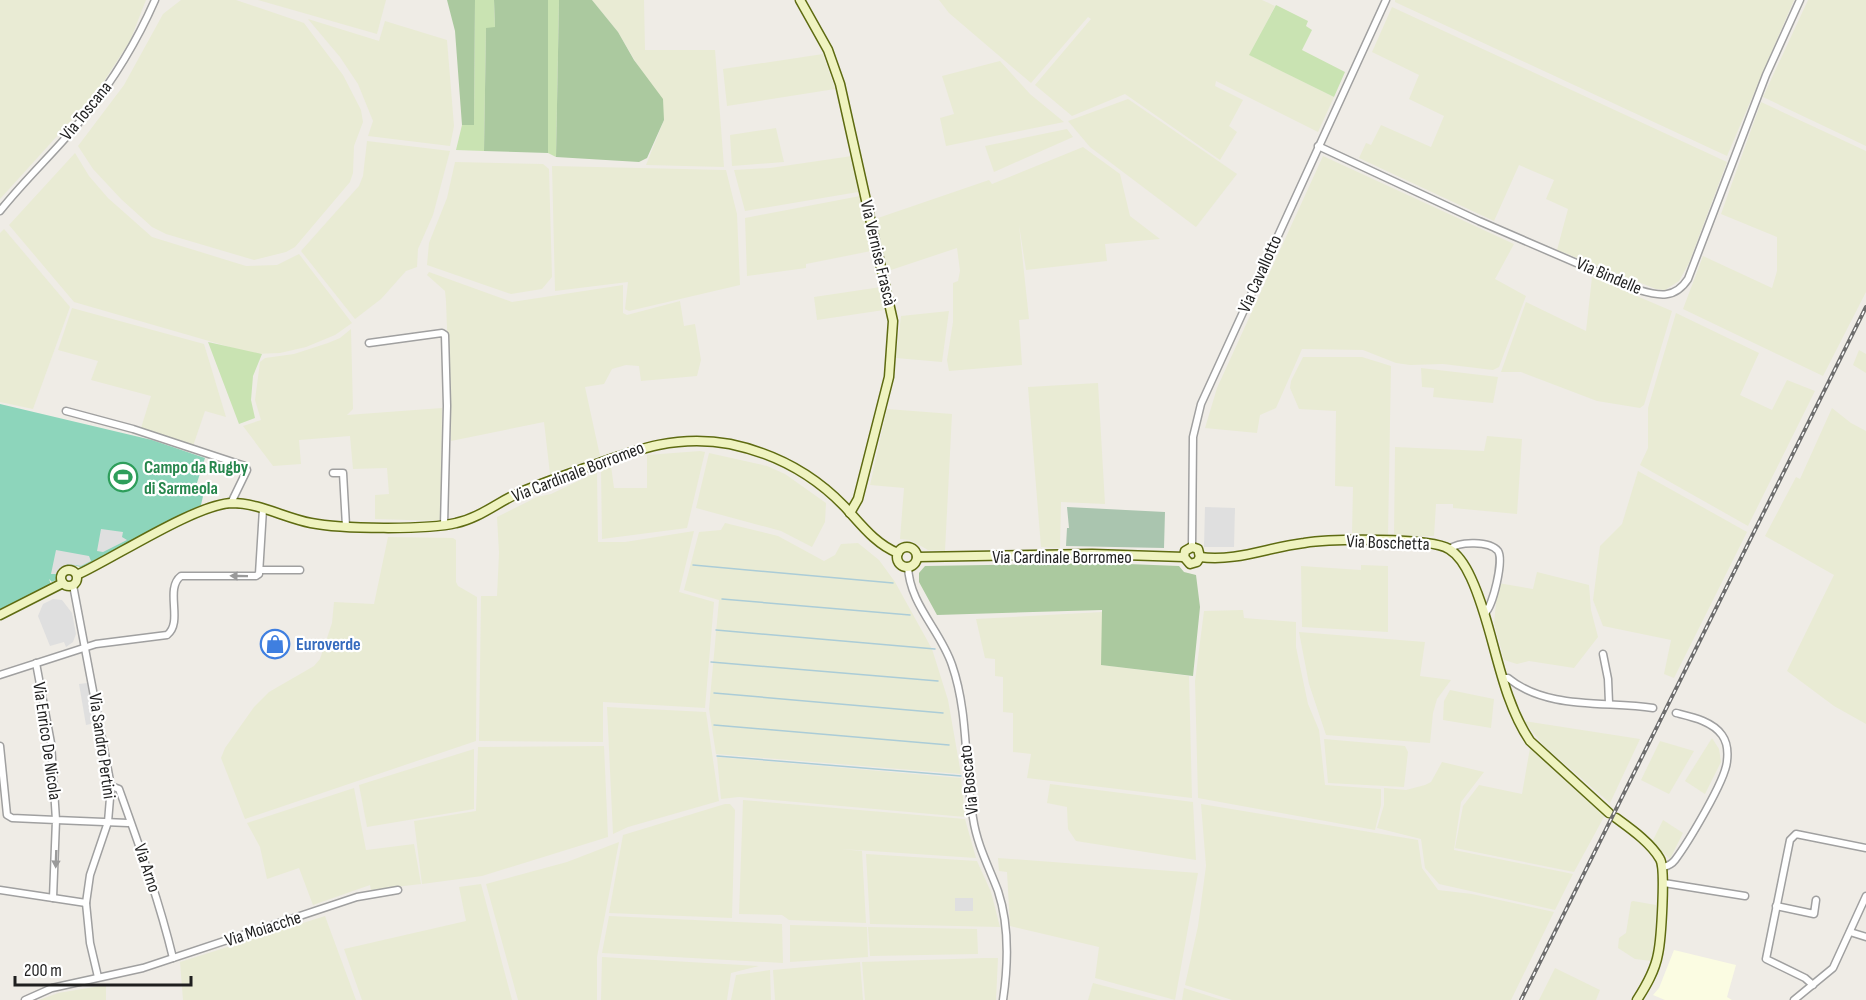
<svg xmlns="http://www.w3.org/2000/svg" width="1866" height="1000" viewBox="0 0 1866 1000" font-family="'Sofia Sans Condensed',sans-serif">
	<rect width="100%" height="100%" fill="#efece6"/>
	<path fill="#fbfce2" d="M1674 950 1736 965 1727 997 1732 1000H1665L1653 995 1659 988Z"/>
	<g fill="#e9ebd4">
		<path d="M0 0H146L130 41 97 92 0 199Z"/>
		<path d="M181 0H236L304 23 343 75 361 110 363 122 354 146 353 173 350 182 295 247 286 252 254 260 166 234 152 227 121 199 93 169 78 146 124 85 163 14Z"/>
		<path d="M258 0H386L377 34Z"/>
		<path d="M592 0H644L645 50H715L724 167 646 165 664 120 641 71 618 32Z"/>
		<path d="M939 0H1262L1275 6 1250 55 1334 97 1318 132 1216 81 1215 86 1243 100 1229 126 1237 132 1220 160 1125 94 1072 116 1035 85 1091 19 1088 17 1031 83 949 13Z"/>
		<path d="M1395 0H1794L1727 156 1395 2Z"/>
		<path d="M1808 0H1866V146L1763 97Z"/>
		<path d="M1392 7 1727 162 1689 263 1679 281 1665 290 1656 289 1557 250 1568 209 1546 199 1554 180 1519 165 1494 221 1359 158 1366 143 1371 145 1381 125 1431 147 1444 116 1409 99 1419 75 1372 52Z"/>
		<path d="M308 19 379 41 385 21 447 40 454 126 450 146 368 136 373 121 358 84 340 57Z"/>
		<path d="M823 54 835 89 727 106 723 69Z"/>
		<path d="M1000 61 1030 94 1064 122 946 146 940 118 954 114 942 76Z"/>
		<path d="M1128 99 1237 174 1196 227 1090 147 1068 121Z"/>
		<path d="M1761 102 1866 151V292L1823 376 1683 309 1703 256 1772 288 1777 271V237L1721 214Z"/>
		<path d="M776 128 784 162 732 166 730 135Z"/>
		<path d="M1067 129 1073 137 994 172 985 146Z"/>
		<path d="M367 141 450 151 433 215 418 249 417 267 406 271 381 299 355 319 301 251 359 186 363 176Z"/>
		<path d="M1083 147 1120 174 1130 216 1160 239 1105 244 1107 261 1026 270 1019 225 1029 319 1019 320 1022 365 949 371 947 360 953 322V283L958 281 960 271 957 248 888 271 875 219 989 180 992 184Z"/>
		<path d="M75 153 89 176 108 198 152 237 246 266 277 265 299 254 352 323 335 335 306 347 280 353 254 354 74 302 9 225Z"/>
		<path d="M852 156 858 192 745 211 734 170 770 168Z"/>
		<path d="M1323 156 1514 244 1495 279 1526 296 1499 367 1493 370 1443 364 1410 365 1396 363 1363 350 1302 349 1276 408 1260 415 1257 433 1205 428 1217 388Z"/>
		<path d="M455 162 543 164 549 169 552 277 542 289 511 294 427 265 429 243 447 198Z"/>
		<path d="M552 166 726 170 737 214 740 285 629 311 625 309 628 282 555 291Z"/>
		<path d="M860 196 871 251 806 264V268L747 276 745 218Z"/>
		<path d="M4 229 70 307 33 409 0 402V233Z"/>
		<path d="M429 272 512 302 623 285V313L627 315 680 301 684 326 695 324 701 360 697 376 641 381 639 366 626 365 612 369 604 384 585 387 600 456 550 474 544 422 451 441 446 301 445 291 427 275Z"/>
		<path d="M1592 277 1672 311 1644 405 1640 408 1597 401 1521 372H1501L1526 302 1586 331Z"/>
		<path d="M881 287 884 310 817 320 814 297Z"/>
		<path d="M72 308 204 344 226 417 205 411 193 446 141 428 151 396 91 380 98 361 58 350Z"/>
		<path d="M949 311 942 362 896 358 901 316Z"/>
		<path d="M1676 313 1759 353 1740 395 1772 410 1787 380 1815 391 1748 526 1640 465 1648 448V408Z"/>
		<path d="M351 329 353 409 347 415 442 408 441 521 375 519V495L389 494 387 468 353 469 350 436 299 440 301 464 273 466 243 426 261 420 255 400 260 362 265 358 294 354 328 343 340 338Z"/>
		<path d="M1859 350 1866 354V373L1853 365Z"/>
		<path d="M1303 357H1362L1391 366 1388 536 1352 534 1353 487 1335 486 1336 411 1299 409 1290 388 1291 381Z"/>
		<path d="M1421 368 1498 377 1493 403 1433 397 1434 388 1422 387Z"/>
		<path d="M1098 383 1105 504 1061 502 1060 548 1041 547 1028 387Z"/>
		<path d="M1832 408 1851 423 1866 431V724L1834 706 1787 671 1834 575 1765 536 1796 477 1800 479Z"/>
		<path d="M887 409 952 414 945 551 928 550 910 540 900 539 904 488 870 485Z"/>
		<path d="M1487 436 1522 439 1517 514 1453 508V504H1436L1434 536H1394L1395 447 1484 451Z"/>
		<path d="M700 451 705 452 687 528 602 539 601 470 611 466 614 488H647V455Z"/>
		<path d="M709 453 767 466 785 474 826 503 825 522 812 547 781 531 696 508Z"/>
		<path d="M1638 471 1747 532 1674 678 1664 674 1671 640 1603 626 1593 600 1600 546 1622 524Z"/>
		<path d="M597 472 598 542H625L694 531 679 592 714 602 705 708 603 702V742L479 741 481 596H497L499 553 497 517 537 497 551 494Z"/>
		<path d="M725 523 778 536 824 561 835 555 841 544 858 543 879 560 895 582 932 649 948 700 961 774 716 754 709 709 719 600 684 590 699 532 721 530Z"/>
		<path d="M388 537 453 538 456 540V582L458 586 477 597 476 741 245 819 221 758 225 748 254 707 269 692 314 666 320 659 332 623 334 602 374 604Z"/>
		<path d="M1361 565 1388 566V632L1302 627 1301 566 1361 570Z"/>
		<path d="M1537 572 1589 585 1591 610 1598 637 1574 668 1529 661 1517 664 1504 660 1494 623 1498 583 1533 589Z"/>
		<path d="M1243 610 1244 618 1296 622V647L1308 704 1319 730 1325 785 1381 789V805L1375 830 1198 798 1195 681 1204 611Z"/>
		<path d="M1102 612V665L1189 676 1192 798 1027 778 1031 754 1013 752V713L1003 712V677L995 676V659L985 658 976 619Z"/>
		<path d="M1299 632 1425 642 1420 676 1451 680 1437 699 1433 713 1430 743 1326 735 1309 684Z"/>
		<path d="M1450 690 1494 699 1491 728 1443 720 1444 701Z"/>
		<path d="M607 707 706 712 719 801 628 827 613 834Z"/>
		<path d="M1524 721 1640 739 1610 803 1544 746Z"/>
		<path d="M1712 738 1719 749 1721 762 1705 794 1685 781Z"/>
		<path d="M1324 739 1405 746 1408 752 1404 787 1328 783Z"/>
		<path d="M1660 741 1694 751 1669 794 1641 780Z"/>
		<path d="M604 746 608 837 482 876 422 884 414 821 476 811 478 747Z"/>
		<path d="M1530 748 1605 815 1574 872 1455 848 1463 806 1479 785 1522 794Z"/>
		<path d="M474 749V809L367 827 359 785Z"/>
		<path d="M717 757 961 778 965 817 739 797 721 799Z"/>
		<path d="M1442 762 1484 772 1461 802 1454 850 1573 874 1555 910 1439 884 1425 868 1421 839 1377 828 1384 805V788L1406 790 1425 785 1431 782Z"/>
		<path d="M1050 784 1193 802 1196 860 1076 841 1068 829 1067 807 1047 803Z"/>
		<path d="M354 788 366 850 414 844 421 884 371 890 370 885 313 905 299 868 267 879 260 847 247 823Z"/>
		<path d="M743 800 965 819 976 858 841 849 862 851 866 923 789 920 782 915 739 914Z"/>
		<path d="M725 804H730L735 810 732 918 609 913 623 835Z"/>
		<path d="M1201 804 1418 840 1422 868 1438 890 1472 894 1554 912 1511 1000H1232L1185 985 1198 926 1206 866Z"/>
		<path d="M1663 820 1683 833 1670 859 1652 842Z"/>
		<path d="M619 842 597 957V1000H518L486 884 567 862Z"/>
		<path d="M866 854 977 861 991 892 1000 927 870 924Z"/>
		<path d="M998 858 1198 873 1175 1000 1095 978 1099 947 1010 926 1007 872 999 871Z"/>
		<path d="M481 884 512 1000H362L344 949 466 921 459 887Z"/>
		<path d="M1633 901 1656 905 1655 944 1651 961 1635 959 1618 948 1619 938 1626 933 1631 902Z"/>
		<path d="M325 916 356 1000H183L180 962Z"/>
		<path d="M609 916 782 924 783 963 602 953Z"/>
		<path d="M790 925 867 927 868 957 790 962Z"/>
		<path d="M868 927 977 929 978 954 870 956Z"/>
		<path d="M602 957 759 966 731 973 727 1000H601Z"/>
		<path d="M984 958H998L996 1000H865L862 962Z"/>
		<path d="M860 962 863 1000H775L773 970Z"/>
		<path d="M1555 968 1600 990 1596 1000H1539Z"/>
		<path d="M770 970 771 1000H731L736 975Z"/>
		<path d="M1093 983 1158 1000H1088Z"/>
		<path d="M106 985V1000H39L58 993Z"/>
		<path d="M1184 988 1222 1000H1182Z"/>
	</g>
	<g fill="#c9e3b2">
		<path d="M475 0H494L495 28H486L484 151 456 150 462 125H474Z"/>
		<path d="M548 0H559L556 157 548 153Z"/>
		<path d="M1276 5 1308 21 1306 26 1312 30 1302 50 1345 72 1334 97 1249 55Z"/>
		<path d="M208 342 262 354 253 376 251 400 255 418 239 424Z"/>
	</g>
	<g fill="#abc99f">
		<path d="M447 0H475L474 125H462L455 31Z"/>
		<path d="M494 0H548V153L484 151 486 28 495 27Z"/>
		<path d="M559 0H592L618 32 634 60 663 99 664 120 647 158 639 162 556 157Z"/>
		<path d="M1102 563 1179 566 1184 572 1196 575 1200 607 1193 676 1101 665 1102 610 937 615 919 582V573L925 566Z"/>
	</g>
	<path fill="#aac5af" d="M1067 507 1165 512 1164 548 1066 546 1067 528H1069Z"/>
	<path fill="#8dd5bb" d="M0 404 152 440 205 458 195 489 204 492 201 505 81 567 69 564 60 570 56 580 52 582 49 579 51 584 0 610Z"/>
	<g fill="#dfdfdf">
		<path d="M1205 507 1235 508 1234 547H1204Z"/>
		<path d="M101 529 123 532 122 537 127 540 103 552 97 551Z"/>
		<path d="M56 550 89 556 91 561 81 566 68 564 57 574H51Z"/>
		<path d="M53 599 62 600 72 613 76 634 73 642 66 647 64 642 50 646 38 616 43 604Z"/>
		<path d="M87 683 95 723 86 725 79 684Z"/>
		<rect x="955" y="898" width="18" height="13"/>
	</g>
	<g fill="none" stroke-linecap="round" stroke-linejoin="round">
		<g stroke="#abccd7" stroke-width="1.5">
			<path d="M693 565 893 583"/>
			<path d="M722 599 910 615"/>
			<path d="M716 630 935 649"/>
			<path d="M711 662 938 681"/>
			<path d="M714 693 943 713"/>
			<path d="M714 725 949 745"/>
			<path d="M717 756 961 776"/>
		</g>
		<g stroke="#a0a0a0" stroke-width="9">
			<g id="street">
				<path d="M1318 146 1479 221 1639 290C1659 296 1675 299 1688 279L1766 75 1800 0"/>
				<path d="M0 211C27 177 59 148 86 114 114 79 137 41 155 0"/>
				<path d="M369 343 442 333 445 335 447 406 444 525"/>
				<path d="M66 411 133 429 245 466 247 470 231 503"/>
				<path d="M333 473H343L346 526"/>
				<path d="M1192 547 1193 437 1201 404 1386 0"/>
				<path d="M1450 549C1459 541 1490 541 1498 551 1504 560 1493 606 1485 613"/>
				<path d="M908 566C909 604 941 631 952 665 969 714 964 768 973 818 977 845 989 867 998 891 1009 924 1008 966 1003 1000"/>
				<path d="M262 570H300"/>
				<path d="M73 585 111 786 108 822 90 875 86 903 90 943 98 977"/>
				<path d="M1603 654 1608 679 1609 703"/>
				<path d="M36 663 51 743 56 820 128 823"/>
				<path d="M0 675 96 644 167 635C184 622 164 589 181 576H256L259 574 263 509"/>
				<path d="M1504 678H1508C1547 710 1605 701 1653 708"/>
				<path d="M0 746 7 815 12 818 56 820 53 898"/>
				<path d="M111 786 119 789C139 845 159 900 173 958"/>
				<path d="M1663 867C1668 866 1672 864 1675 860 1687 844 1726 780 1727 761 1728 753 1727 742 1722 735 1712 721 1692 717 1676 713"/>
				<path d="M1664 883 1745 896"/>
				<path d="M0 890 86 903"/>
				<path d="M1776 906 1814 914 1816 900"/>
				<path d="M1850 932 1866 937"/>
				<path d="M1813 985 1805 978 1766 959 1790 840 1796 834 1866 848"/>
				<path d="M25 1000 52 988 143 968 357 897 398 890"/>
				<path d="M1794 1000 1833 968 1866 896"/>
			</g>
		</g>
		<g stroke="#5e6b11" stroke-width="11">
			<g id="secondary">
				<path d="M800 0 828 50 840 84 893 321 889 377 858 499 850 513"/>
				<circle cx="907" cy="557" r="10"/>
				<path d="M917 557 1092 554 1184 557"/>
				<path d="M1184 557 1185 551 1192 547 1198 549 1200 557"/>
				<path d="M1184 557 1190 564 1197 562 1200 557"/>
				<path d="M1200 557C1236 562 1269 547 1304 543 1330 539 1430 537 1449 549 1459 555 1466 567 1471 578 1495 630 1498 693 1530 741L1609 813"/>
				<circle cx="69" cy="578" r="8"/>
				<path d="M77 575C114 558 196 504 232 503 259 503 285 518 311 523 340 529 428 530 456 523 480 518 499 501 521 492 542 483 563 476 585 468 635 450 675 434 730 444 773 453 813 474 844 506 860 523 875 544 898 553"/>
				<path d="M0 615 63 583"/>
				<path d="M1616 818C1631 829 1651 843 1660 859 1666 869 1661 940 1658 954 1655 971 1646 986 1637 1000"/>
			</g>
		</g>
		<use href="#street" stroke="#fff" stroke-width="6"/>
		<use href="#secondary" stroke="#eff3c0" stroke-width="8"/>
		<g stroke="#6d6d6d" stroke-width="4">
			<path id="rail" d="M1521 1000 1866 307"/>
		</g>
		<use href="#rail" stroke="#fff" stroke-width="1.5" stroke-dasharray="4.5" stroke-linecap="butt"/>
	</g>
	<defs><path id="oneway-solid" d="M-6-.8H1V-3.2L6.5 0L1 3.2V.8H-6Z" transform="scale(1.5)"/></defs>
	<g fill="#9a9a9a">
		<use href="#oneway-solid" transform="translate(239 576) rotate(-179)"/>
		<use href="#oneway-solid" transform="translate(56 859) rotate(92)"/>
	</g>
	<defs>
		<g id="stadium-ring" transform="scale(1.5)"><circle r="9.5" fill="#fff" stroke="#2e9e5b" stroke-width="1.5"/><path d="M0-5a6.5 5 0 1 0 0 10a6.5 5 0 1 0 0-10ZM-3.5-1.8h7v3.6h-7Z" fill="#2e9e5b"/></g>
		<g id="shop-ring" transform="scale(1.5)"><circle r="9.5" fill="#fff" stroke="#3f7fe0" stroke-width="1.5"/><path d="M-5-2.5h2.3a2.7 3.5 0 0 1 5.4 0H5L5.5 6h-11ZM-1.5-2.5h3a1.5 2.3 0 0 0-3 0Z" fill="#3f7fe0"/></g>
	</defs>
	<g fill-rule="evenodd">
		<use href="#stadium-ring" x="123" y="477"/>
		<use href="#shop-ring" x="275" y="644"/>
	</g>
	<g text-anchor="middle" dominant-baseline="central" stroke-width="4.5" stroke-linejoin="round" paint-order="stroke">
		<g font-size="18" fill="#1f1f1f" stroke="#fff">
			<text transform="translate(86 111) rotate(-51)">Via Toscana</text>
			<text transform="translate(878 253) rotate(77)">Via Vernise Frascà</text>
			<text transform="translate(1260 274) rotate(-66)">Via Cavallotto</text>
			<text transform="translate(1609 276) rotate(23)">Via Bindelle</text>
			<text transform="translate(578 472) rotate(-21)">Via Cardinale Borromeo</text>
			<text transform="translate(1388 543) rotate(2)">Via Boschetta</text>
			<text x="1062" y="557">Via Cardinale Borromeo</text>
			<text transform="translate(47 741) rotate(82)">Via Enrico De Nicola</text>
			<text transform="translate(102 746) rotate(82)">Via Sandro Pertini</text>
			<text transform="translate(969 780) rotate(-96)">Via Boscato</text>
			<text transform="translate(147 868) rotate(72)">Via Arno</text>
			<text transform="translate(263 929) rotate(-18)">Via Moiacche</text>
		</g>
		<g font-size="18" font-weight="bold" fill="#27864d" stroke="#fff" text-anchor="start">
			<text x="144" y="467">Campo da Rugby<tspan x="144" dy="21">di Sarmeola</tspan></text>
		</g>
		<g font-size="18" font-weight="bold" fill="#366cbe" stroke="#fff" text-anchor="start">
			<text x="296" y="644">Euroverde</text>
		</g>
	</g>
	<path d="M15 976v9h176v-9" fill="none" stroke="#1f1f1f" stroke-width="3"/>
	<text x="24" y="976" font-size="18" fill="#1f1f1f" stroke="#ffffff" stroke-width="4.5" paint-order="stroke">200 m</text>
</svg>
